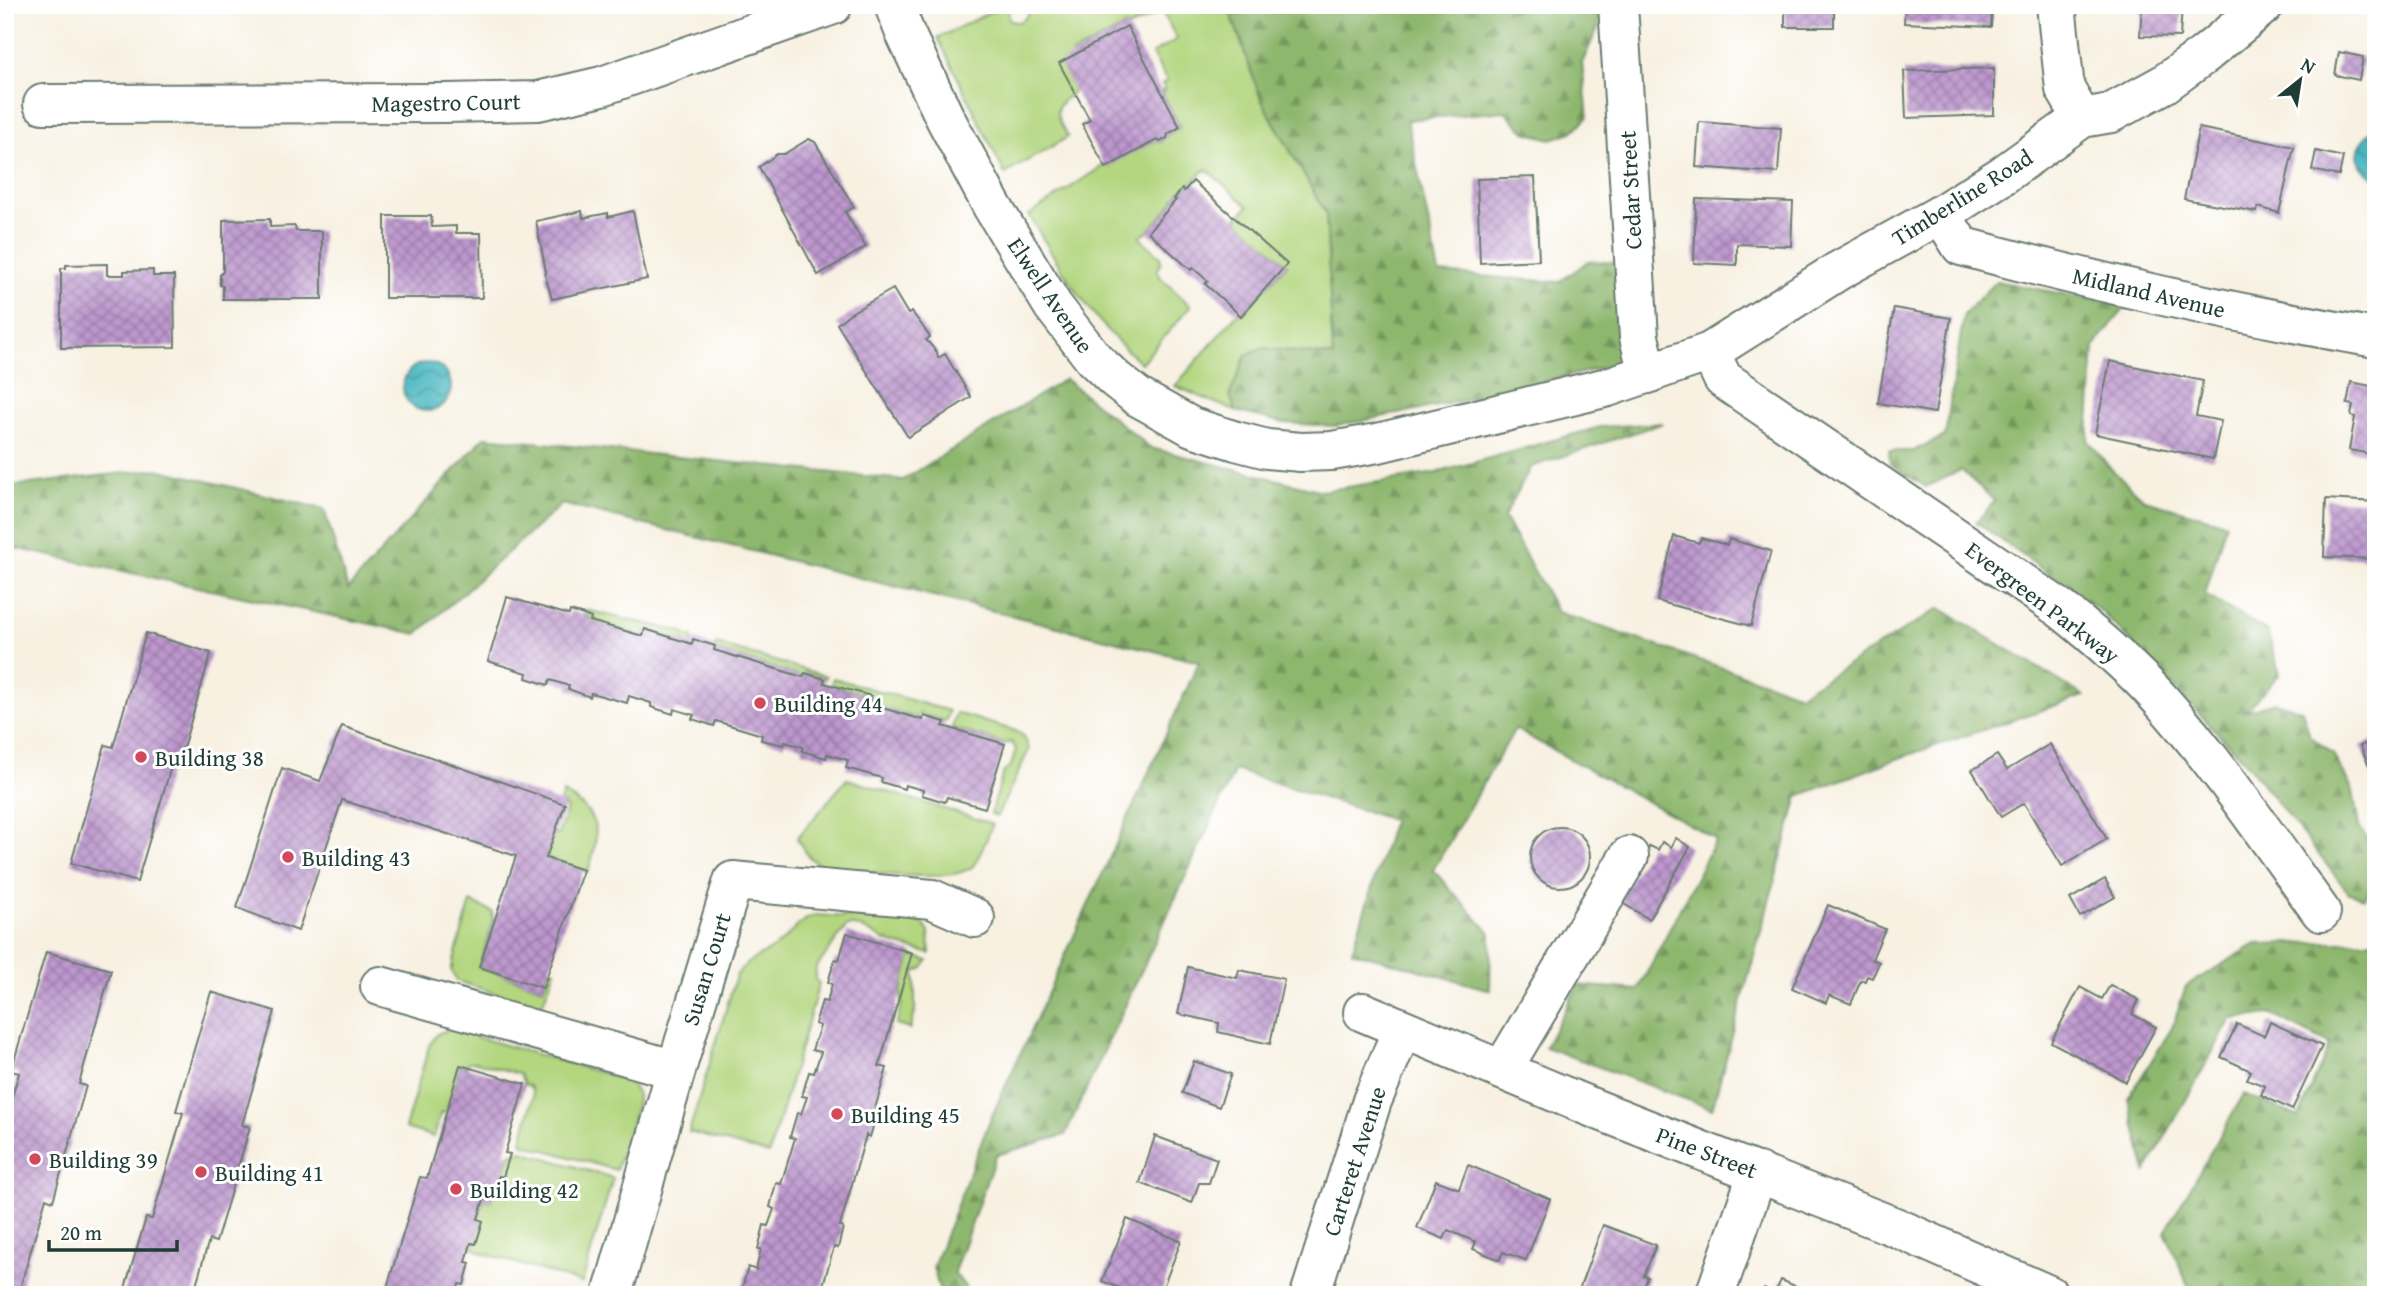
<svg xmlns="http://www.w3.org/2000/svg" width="2381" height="1300" viewBox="0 0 2381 1300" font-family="'Gentium Book Plus',serif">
	<defs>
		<pattern id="forest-firs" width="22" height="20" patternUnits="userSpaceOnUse" patternTransform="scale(1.75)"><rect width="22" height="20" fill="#8eb76e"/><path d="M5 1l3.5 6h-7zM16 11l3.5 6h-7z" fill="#73965b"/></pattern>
		<pattern id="water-waves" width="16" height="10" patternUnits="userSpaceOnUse" patternTransform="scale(1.75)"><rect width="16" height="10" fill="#48b7c1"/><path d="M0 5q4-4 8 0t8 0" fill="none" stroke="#3b969e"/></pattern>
		<pattern id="building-cross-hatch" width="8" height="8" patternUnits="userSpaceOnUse" patternTransform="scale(1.75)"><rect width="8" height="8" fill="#bd97ce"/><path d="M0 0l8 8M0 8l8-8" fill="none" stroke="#997ca8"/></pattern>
	</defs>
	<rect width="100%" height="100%" fill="#fff"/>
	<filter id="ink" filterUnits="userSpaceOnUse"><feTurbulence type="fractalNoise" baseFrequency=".0143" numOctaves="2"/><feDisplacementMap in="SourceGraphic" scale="14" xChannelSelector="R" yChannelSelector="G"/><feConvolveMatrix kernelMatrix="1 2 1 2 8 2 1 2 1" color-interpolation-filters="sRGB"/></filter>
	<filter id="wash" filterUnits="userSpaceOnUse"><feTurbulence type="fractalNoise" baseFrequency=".00686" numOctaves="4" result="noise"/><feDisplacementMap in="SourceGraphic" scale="28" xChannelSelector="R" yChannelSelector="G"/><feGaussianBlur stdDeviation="1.57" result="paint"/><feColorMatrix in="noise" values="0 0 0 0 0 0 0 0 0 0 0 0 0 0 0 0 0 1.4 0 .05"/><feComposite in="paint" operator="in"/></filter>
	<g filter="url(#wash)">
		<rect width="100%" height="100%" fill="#f8f1e2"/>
		<g fill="#b3d67f" stroke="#698a5a" stroke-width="2">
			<path d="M1004 5H1008L1009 19C1019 27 1030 17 1030 5H1228L1261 99 1326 214 1333 357 1263 348 1253 351 1230 394 1235 411 1175 386 1238 313 1242 315 1287 264 1236 219 1248 206 1206 169 1184 191 1182 189 1174 199 1175 200 1148 232 1139 237 1160 256 1161 263 1157 270 1161 278 1191 306 1141 363C1092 322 1061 270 1029 215L1104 165 1157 140 1160 142 1168 134 1180 127 1162 92 1165 89 1162 84 1167 81 1152 54 1177 39 1162 11 1128 28 1126 26 1072 54 1074 91C1051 110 1054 112 1068 137L1005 174 938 38Z"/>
			<path d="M586 610 683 632V634L693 637 692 644 646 630 643 636 590 621 591 618 584 615Z"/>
			<path d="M716 644 826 676 825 679 805 673 803 677 714 650Z"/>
			<path d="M833 678 949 711 946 721 919 714 917 718 869 704 871 696 831 685Z"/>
			<path d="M956 713 1019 732 1025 738 1029 750 997 816 991 814 1003 773 1011 766 1016 749 1011 742 1005 744 952 728Z"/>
			<path d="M847 779 993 824C988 834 979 860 972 867 947 886 854 870 822 866 808 859 805 852 797 838Z"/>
			<path d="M563 793C602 813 600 834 588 872L546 858 554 834 558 835 567 809 564 807 565 804 560 802Z"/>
			<path d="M471 902 493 912 492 919 494 920 479 967 543 988 550 969 555 970 541 1008 457 981 451 970Z"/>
			<path d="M816 915 922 922 929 932 930 954C915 949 897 946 882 939 870 933 861 924 847 926L816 968 815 979 819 984 769 1154 689 1132 736 976C746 959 761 957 776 946 790 937 798 920 816 915Z"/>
			<path d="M911 955 928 961 923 968 915 972V1012L910 1029 896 1025 902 1003 901 992Z"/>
			<path d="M449 1029 623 1079C629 1083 635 1086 637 1095 639 1108 620 1155 616 1170L524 1144 522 1141 533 1096 531 1087 525 1084 519 1074 476 1062H468L467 1067 460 1065 446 1113 441 1112 434 1137 405 1128 429 1046 437 1034Z"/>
			<path d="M522 1151 613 1178 582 1283 483 1253 470 1246 471 1243 476 1244 478 1219 484 1199 491 1201 499 1176 503 1177 510 1154Z"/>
		</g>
		<g fill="url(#forest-firs)" stroke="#567a51" stroke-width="2">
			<path d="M1228 5H1594L1600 23 1582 63 1588 117 1572 132 1551 139 1525 132 1505 111 1407 120 1439 273 1559 282 1589 261 1618 263 1627 362 1472 399 1335 426 1284 423 1235 411 1230 394 1246 355 1263 348 1333 356 1326 214 1261 99Z"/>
			<path d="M1996 281 2126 306 2094 347 2088 440 2109 467 2145 500 2226 523 2205 595 2267 631 2280 674 2245 711 2275 702 2302 710 2310 736 2333 754 2353 791 2359 827 2376 851V874L2365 898 2349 893 2247 764 2102 612 1976 522 1995 501 1961 470 1926 487 1890 464 1889 451H1913L1945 436 1964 314Z"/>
			<path d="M1065 379 1151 448 1322 491 1436 473 1600 427 1663 423 1531 467 1504 517 1557 612 1800 694 1940 608 2084 696 1902 757 1798 796 1712 1109 1545 1047 1578 985 1638 990 1716 839 1515 729 1433 870 1491 934 1490 990 1352 951 1393 820 1235 770 1065 1135 996 1155 954 1272 971 1295H941L933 1267 990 1120 1199 662 562 504 417 634 5 546V487L157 469 324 509 348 589 484 437 903 480Z"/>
			<path d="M2376 941V1295H2195L2191 1292 2165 1232 2244 1094 2299 1117 2330 1044 2270 1014 2231 1019 2146 1171 2128 1098 2172 1028 2186 986 2256 944Z"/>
		</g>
		<g fill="url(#water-waves)" stroke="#347a7a" stroke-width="2">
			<path d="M2373 130H2376V178C2352 166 2354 145 2373 130Z"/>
			<circle cx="427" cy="387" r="24"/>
		</g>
		<g id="blocks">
			<g fill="url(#building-cross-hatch)">
				<rect x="1785" y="5" width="49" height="22"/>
				<path d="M1905 5H2001L2000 11 1992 10 1991 27 1904 23Z"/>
				<path d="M2142 5H2182L2180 37 2140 36Z"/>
				<path d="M1127 26 1180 127 1168 134 1167 138 1160 142 1157 140 1106 168 1082 124 1090 120 1059 63Z"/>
				<path d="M2339 52 2363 57 2359 80 2335 75Z"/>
				<path d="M1994 68V115L1906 118 1904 71Z"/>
				<path d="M1699 122 1781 128 1778 173 1696 167Z"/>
				<path d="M2199 128 2294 147 2279 213 2258 207 2257 212 2184 199Z"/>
				<path d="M809 139 815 142 854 207 845 212 866 247 818 275 759 167 777 154H784Z"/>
				<path d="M2316 151 2343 157 2339 176 2312 170Z"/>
				<path d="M1535 177 1539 260 1480 263 1477 179Z"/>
				<path d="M1193 181 1287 264 1241 316 1205 284 1208 281 1193 268 1191 270 1148 232 1176 200 1174 199 1182 189 1184 191Z"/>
				<path d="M1696 199 1793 202 1791 246 1737 244V265L1694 263Z"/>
				<path d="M582 211 583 218 608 213V217L633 211 647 279 552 299 545 275 546 272 536 221Z"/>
				<path d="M385 216H431L432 227 456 226V233H481L482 298H385Z"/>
				<path d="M270 219V227L295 226 296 231H322V299H223V286L220 285V275L223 272V220Z"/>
				<path d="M107 264V275H124V271L153 270V276H174L175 347 61 348V268H66V265Z"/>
				<path d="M893 289 908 314 912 312 921 324 930 337 926 340 937 352 938 358 945 354 971 397 908 437 837 324 849 314Z"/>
				<path d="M1894 308 1951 318 1935 413 1878 403Z"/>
				<path d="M2110 361 2203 381 2196 416 2221 421 2213 459 2095 434Z"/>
				<path d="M2351 382 2376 387V455L2349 450 2355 417 2351 416 2353 405 2347 404Z"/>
				<path d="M2326 499 2376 502V559L2324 557Z"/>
				<path d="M1674 536 1699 543 1701 538 1727 545 1729 539 1771 551 1751 626 1657 601Z"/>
				<path d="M507 597 569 615 570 611 584 615 591 618 590 621 643 636 645 629 692 644 693 639 715 646 714 650 803 677 805 673 825 679 824 683 871 696 869 704 923 720 924 716 945 722 943 726 1005 744 985 808 947 797 945 802 922 795 923 790 905 785 904 789 881 782 882 778 846 768 848 760 827 754 826 758 802 751 803 747 785 742 784 745 761 740 762 735 716 721 714 726 692 719 694 715 674 709 673 714 651 707V703L629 696 627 703 591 693 590 697 568 689 569 686 550 680 548 685 526 678 527 673 488 661Z"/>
				<path d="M146 633 211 653 177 768 171 767 137 882 71 863 105 745 113 747Z"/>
				<path d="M342 726 565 804 546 858 583 870 543 988 479 967 516 856 342 800 298 931 237 908 282 768 320 781Z"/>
				<path d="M2376 739V781L2360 746Z"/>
				<path d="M2050 744 2107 839 2062 866 2024 803 2001 817 1972 770 1997 755 2007 770Z"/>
				<circle cx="1560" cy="857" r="30"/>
				<path d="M1676 838 1690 847 1649 919 1619 901 1650 846 1658 850 1662 842 1671 847Z"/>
				<path d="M2105 879 2115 897 2080 917 2070 899Z"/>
				<path d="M1828 905 1885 929 1872 959 1879 962 1875 972 1872 978 1867 976 1865 981 1861 980 1851 1004 1829 995 1826 1003 1792 988Z"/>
				<path d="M847 933 912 953 879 1066 887 1068 873 1115 876 1116 870 1137 866 1135 840 1226 843 1227 838 1248 834 1247 821 1292 813 1290 812 1295H735L737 1291 741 1292 748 1267 756 1270 761 1249H758L764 1225 768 1226 774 1209 770 1207 776 1183 781 1184 795 1138 790 1137 797 1113 801 1114 807 1097 802 1096 809 1072 814 1073 821 1052 812 1050 820 1026 815 1024 822 1001 827 1002 832 984 828 982 835 959 839 960Z"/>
				<path d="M46 952 111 970 79 1084 86 1086 53 1201 46 1198 18 1295H5V1120L19 1073 11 1071Z"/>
				<path d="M1188 967 1237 978 1239 970 1284 979 1270 1044 1218 1032 1219 1023 1178 1014Z"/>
				<path d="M2110 985 2139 1000 2132 1014 2156 1027 2126 1082 2051 1042 2080 987 2102 999Z"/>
				<path d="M211 992 275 1011 242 1125 250 1127 216 1242 209 1240 193 1295H123L146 1218 152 1219 183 1113 176 1111Z"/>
				<path d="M2270 1022 2322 1046 2292 1110 2261 1095 2265 1086 2247 1079 2251 1071 2221 1057 2237 1024 2264 1036Z"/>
				<path d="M1194 1061 1231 1074 1219 1107 1182 1093Z"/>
				<path d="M460 1065 525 1084 505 1153 510 1154 503 1177 499 1176 491 1201 484 1199 478 1219 483 1221 476 1244 471 1243 466 1262 470 1263 464 1285 459 1284 456 1295H394L386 1291 420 1177 427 1178Z"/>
				<path d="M1155 1136 1217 1159 1209 1183H1199L1192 1203 1140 1183Z"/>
				<path d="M1468 1165 1550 1199 1526 1260 1503 1252 1500 1260 1473 1249 1476 1242 1448 1230 1444 1239 1417 1228 1436 1180 1459 1189Z"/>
				<path d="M1127 1219 1181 1241 1160 1295H1137L1102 1281Z"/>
				<path d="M1603 1225 1656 1245 1644 1276 1648 1277 1643 1289 1640 1288 1637 1295H1577Z"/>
				<path d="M1781 1280 1811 1293 1814 1287 1830 1295H1762L1764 1289 1775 1293Z"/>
			</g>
		</g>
	</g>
	<g filter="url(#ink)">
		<use href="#blocks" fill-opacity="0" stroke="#6b7c71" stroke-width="2"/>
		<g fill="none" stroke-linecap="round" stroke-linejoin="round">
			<g stroke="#6b7c71" stroke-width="42">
				<g id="minor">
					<path d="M894 5 905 33 945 118 992 206 1053 306 1094 359 1115 379 1138 397 1192 427 1236 441 1267 449 1301 452 1332 451 1378 443 1608 387 1710 352 1838 271 1941 214 2003 175 2082 118 2111 113 2164 84 2204 55 2264 5"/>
					<path d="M1618 5 1639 337 1648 374"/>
					<path d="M2056 5 2065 89 2082 118"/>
					<path d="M43 104 446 103 538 101 602 86 833 5"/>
					<path d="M1941 214 1961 246C2098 283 2236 314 2376 338"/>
					<path d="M1710 352 1723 379 2061 609C2096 637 2129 665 2160 699 2219 765 2269 840 2321 912"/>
					<path d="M380 986 676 1070"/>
					<path d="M1363 1012 1588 1106 1895 1227 2049 1295"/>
					<path d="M1502 1070 1629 856"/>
					<path d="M612 1295 676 1070 733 881 932 899 975 918"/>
					<path d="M1310 1295 1372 1101 1402 1030"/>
					<path d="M1715 1295 1758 1172"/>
				</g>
			</g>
			<use href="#minor" stroke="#fff" stroke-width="38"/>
		</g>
	</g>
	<g fill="#d1495b" stroke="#fff" stroke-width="2.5">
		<circle cx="760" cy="703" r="7"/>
		<circle cx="141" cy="757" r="7"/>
		<circle cx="288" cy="857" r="7"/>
		<circle cx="837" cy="1114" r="7"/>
		<circle cx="35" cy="1159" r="7"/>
		<circle cx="201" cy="1172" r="7"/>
		<circle cx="456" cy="1189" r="7"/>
	</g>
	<g text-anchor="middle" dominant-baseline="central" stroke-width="6" stroke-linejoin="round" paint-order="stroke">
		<g font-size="23" fill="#1f3d34" stroke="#fff">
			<text transform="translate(446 102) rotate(-1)">Magestro Court</text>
			<text transform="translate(1630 190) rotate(-93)">Cedar Street</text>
			<text transform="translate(1962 197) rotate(-32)">Timberline Road</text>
			<text transform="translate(2149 292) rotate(13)">Midland Avenue</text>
			<text transform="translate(1051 295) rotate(56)">Elwell Avenue</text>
			<text transform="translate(2043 602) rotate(37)">Evergreen Parkway</text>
			<text transform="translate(706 969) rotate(-73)">Susan Court</text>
			<text transform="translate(1707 1152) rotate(21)">Pine Street</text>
			<text transform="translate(1354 1161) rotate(-72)">Carteret Avenue</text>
		</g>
		<g font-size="23" fill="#1f3d34" stroke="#fff" text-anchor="start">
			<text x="774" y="703">Building 44</text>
			<text x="155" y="757">Building 38</text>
			<text x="302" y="857">Building 43</text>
			<text x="851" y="1114">Building 45</text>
			<text x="49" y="1159">Building 39</text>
			<text x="215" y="1172">Building 41</text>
			<text x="470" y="1189">Building 42</text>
		</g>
	</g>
	<rect width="2381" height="1300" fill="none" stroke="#fff" stroke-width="28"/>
	<g transform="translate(2300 80) rotate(30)" stroke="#ffffff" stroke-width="5" paint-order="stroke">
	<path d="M0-5L12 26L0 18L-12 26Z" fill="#1f3d34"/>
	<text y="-10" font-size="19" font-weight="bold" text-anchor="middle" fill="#1f3d34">N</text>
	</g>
	<path d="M49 1240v10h128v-10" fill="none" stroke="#1f3d34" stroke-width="3.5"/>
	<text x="60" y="1240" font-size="21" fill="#1f3d34" stroke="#ffffff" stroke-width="5" paint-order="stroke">20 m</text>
</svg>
